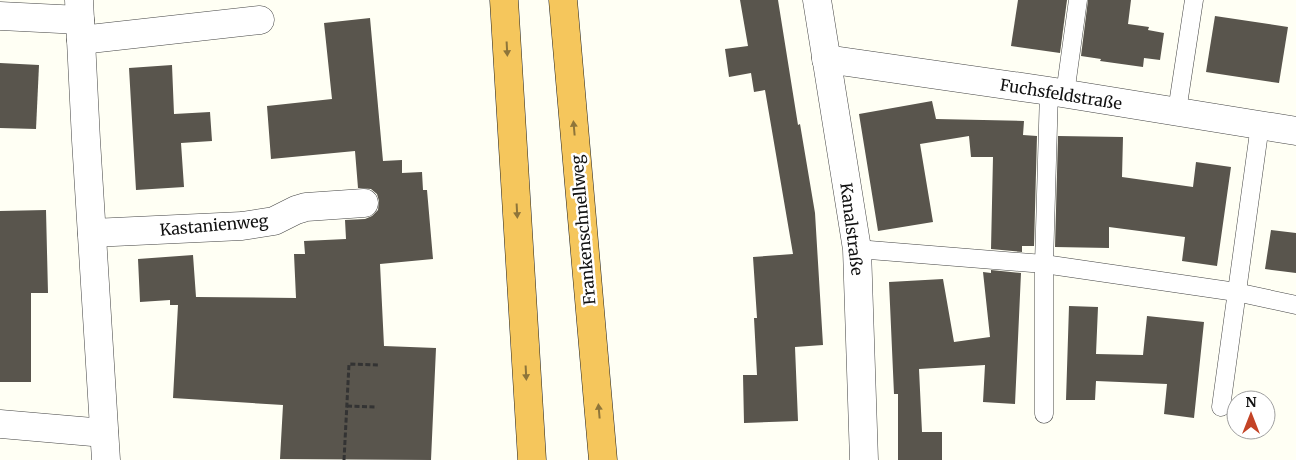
<svg xmlns="http://www.w3.org/2000/svg" width="1296" height="460" viewBox="0 0 1296 460" font-family="Merriweather,serif">
	<rect width="100%" height="100%" fill="#fffff4"/>
	<g fill="#59554d">
		<path d="M740 0H778L798 125 800 124 815 213 823 345 795 347 798 421 744 423 743 375H757L754 318H757L753 257 793 254 765 90 754 92 751 73 729 77 725 49 748 46Z"/>
		<path d="M1018 0H1067L1060 53 1011 46Z"/>
		<path d="M1088 0H1131L1128 24 1149 27 1148 30 1164 33 1160 60 1144 58 1143 67 1100 61 1101 59 1081 56Z"/>
		<path d="M1215 16 1288 27 1279 83 1206 72Z"/>
		<path d="M370 18 383 161 402 160V173L422 172 423 190H427L433 259 380 264 384 346 436 348 431 460 280 459 283 405 173 398 178 305H170V300L140 302 138 259 193 255 196 297 296 298 294 254H305L304 241 346 239 345 220 365 219 372 216 378 210 379 201 377 194 371 189 358 188 355 151 271 159 267 106 332 99 324 23Z"/>
		<path d="M0 63 39 65 36 129 0 128Z"/>
		<path d="M172 65 174 114 210 112 212 141 181 143 184 187 136 190 129 68Z"/>
		<path d="M932 101 936 119 1024 121 1023 135 1037 136 1034 246H1022V252L991 249 993 157H971L969 136 920 144 933 222 878 231 859 114Z"/>
		<path d="M1058 136 1123 137 1122 177 1193 187 1196 162 1231 167 1217 266 1182 261 1185 237 1109 227V248L1055 247Z"/>
		<path d="M46 210 48 293H31V382H0V211Z"/>
		<path d="M1271 230 1296 233V273L1265 269Z"/>
		<path d="M991 270 1021 273 1015 404 983 402 985 365 919 369 922 432H942V460H898V394H894L889 282 943 279 954 342 990 337 983 272 991 273Z"/>
		<path d="M1069 306 1098 307 1096 354 1143 355 1147 316 1204 322 1194 418 1164 414 1167 384 1096 381 1095 400H1066Z"/>
	</g>
	<g fill="none" stroke-linecap="round" stroke-linejoin="round">
		<g stroke="#444" stroke-width="19">
			<g id="service">
				<path d="M1065 94 1078 0"/>
				<path d="M1177 111 1194 0"/>
				<path d="M857 249 1044 264 1236 292 1296 305"/>
				<path d="M1221 407 1260 125"/>
				<path d="M1044 414V264L1049 91"/>
			</g>
		</g>
		<g stroke="#444" stroke-width="29">
			<g id="minor">
				<path d="M79 0 86 140 106 460"/>
				<path d="M817 0 857 249 864 460"/>
				<path d="M0 16 80 20"/>
				<path d="M81 40 260 20"/>
				<path d="M826 59 1049 91 1296 131"/>
				<path d="M92 233 242 226 274 221 296 210 306 207 364 203"/>
				<path d="M0 424 104 433"/>
			</g>
		</g>
		<g stroke="#222" stroke-width="29">
			<g id="motorway">
				<path d="M504 0 532 460"/>
				<path d="M563 0 603 460"/>
			</g>
		</g>
		<g stroke="#333" stroke-width="3" stroke-dasharray="5 2.5" stroke-linecap="butt">
			<path d="M347 406 377 407"/>
			<path d="M344 460 349 364 380 365"/>
		</g>
		<use href="#service" stroke="#fff" stroke-width="18"/>
		<use href="#minor" stroke="#fff" stroke-width="28"/>
		<use href="#motorway" stroke="#f5c65c" stroke-width="28"/>
	</g>
	<defs><path id="oneway-solid" d="M-6-.8H1V-3.2L6.5 0L1 3.2V.8H-6Z" transform="scale(1.25)"/></defs>
	<g fill="#8e753a">
		<use href="#oneway-solid" transform="translate(507 49) rotate(87)"/>
		<use href="#oneway-solid" transform="translate(574 128) rotate(-95)"/>
		<use href="#oneway-solid" transform="translate(517 211) rotate(87)"/>
		<use href="#oneway-solid" transform="translate(526 373) rotate(87)"/>
		<use href="#oneway-solid" transform="translate(599 411) rotate(-95)"/>
	</g>
	<g text-anchor="middle" dominant-baseline="central" stroke-width="5" stroke-linejoin="round" paint-order="stroke">
		<g font-size="16" fill="#111" stroke="#fff">
			<text transform="translate(1061 94) rotate(9)">Fuchsfeldstraße</text>
			<text transform="translate(214 225) rotate(-5)">Kastanienweg</text>
			<text transform="translate(852 229) rotate(83)">Kanalstraße</text>
			<text transform="translate(583 230) rotate(-95)">Frankenschnellweg</text>
		</g>
	</g>
	<g transform="translate(1251 415)"><circle r="24" fill="#ffffff" stroke="#a0a0a0"/>
	<path d="M0-4L9 19L0 12L-9 19Z" fill="#c34326"/>
	<text y="-8" font-size="14" font-weight="bold" text-anchor="middle" fill="#111111">N</text>
	</g>
</svg>
